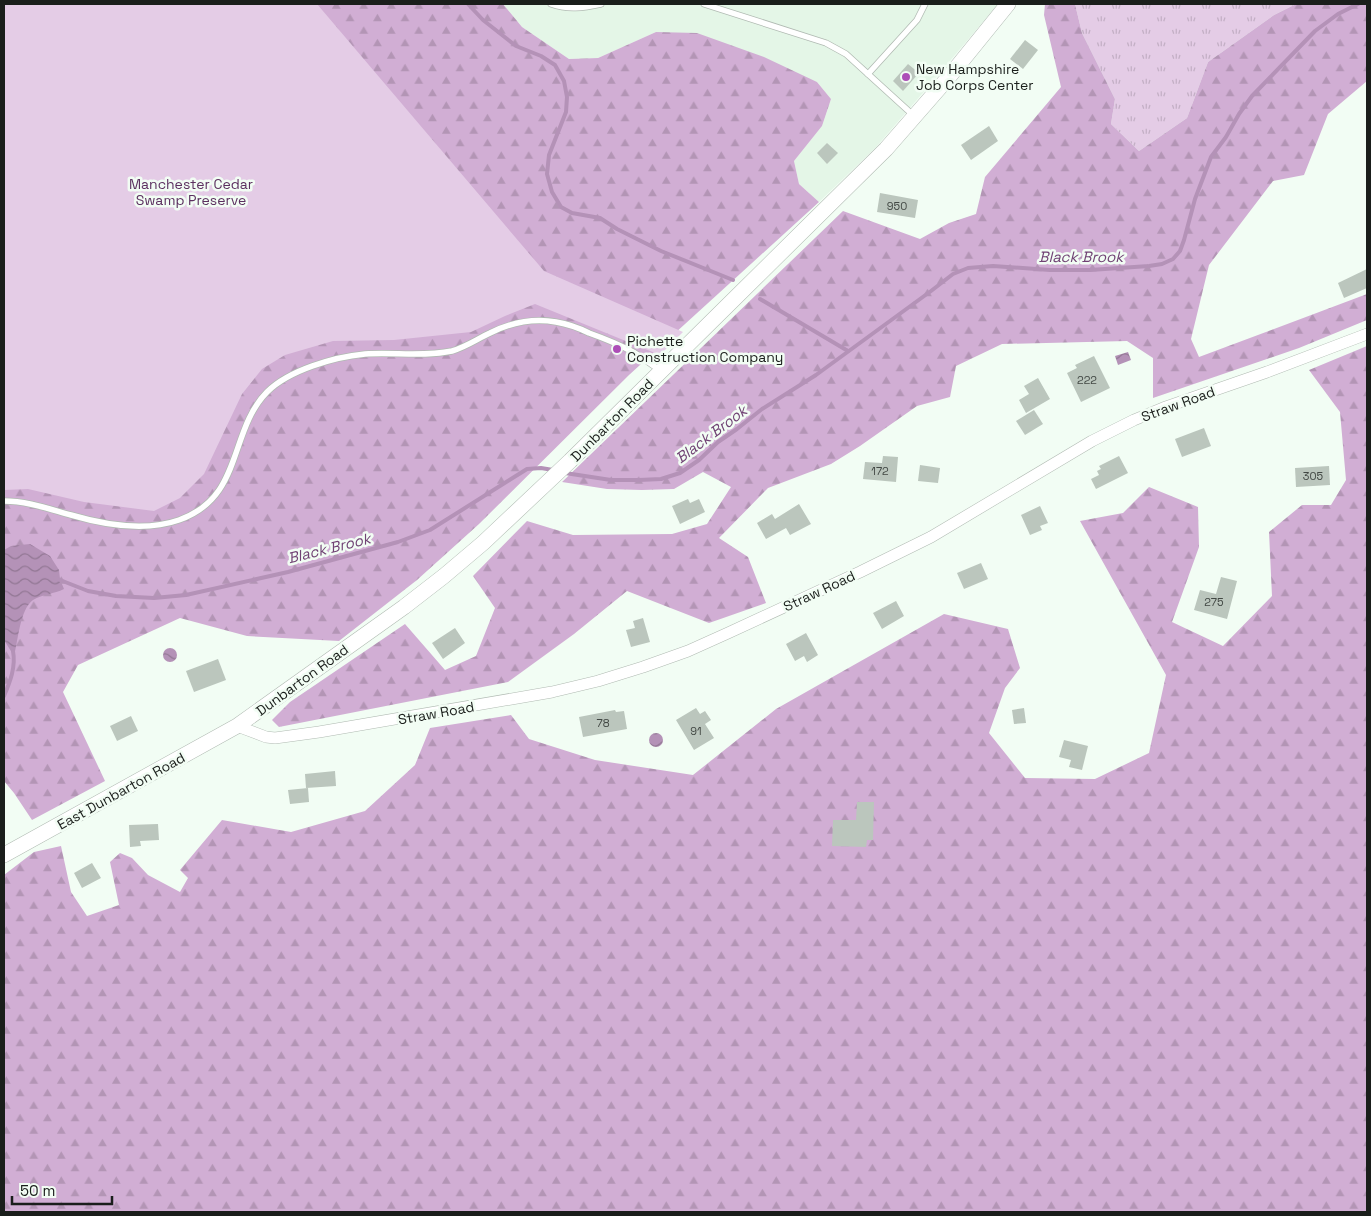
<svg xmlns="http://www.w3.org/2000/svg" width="1371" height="1216" viewBox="0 0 1371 1216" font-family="'Space Grotesk',sans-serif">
	<defs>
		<pattern id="grass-tufts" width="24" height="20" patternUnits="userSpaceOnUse" patternTransform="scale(1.25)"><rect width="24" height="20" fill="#e4cce6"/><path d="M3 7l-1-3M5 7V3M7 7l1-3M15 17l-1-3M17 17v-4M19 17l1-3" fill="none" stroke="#c3afc5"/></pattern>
		<pattern id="forest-firs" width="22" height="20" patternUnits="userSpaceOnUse" patternTransform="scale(1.25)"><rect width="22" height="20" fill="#d1aed4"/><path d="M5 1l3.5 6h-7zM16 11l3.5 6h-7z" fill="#b395b5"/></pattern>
		<pattern id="water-waves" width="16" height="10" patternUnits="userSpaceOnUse" patternTransform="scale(1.25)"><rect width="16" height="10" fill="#b492b7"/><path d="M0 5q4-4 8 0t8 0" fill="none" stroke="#927794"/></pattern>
	</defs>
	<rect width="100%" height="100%" fill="#f2fdf4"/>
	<path fill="#e4f6e7" d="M503 4H998L927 88 876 147 819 202 799 184 794 161 822 126 831 99 817 82 656 32 598 58 569 59 522 27Z"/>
	<path fill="url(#grass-tufts)" d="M1075 4H1296L1274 15 1208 62 1187 118 1139 151 1111 124 1115 99 1082 33Z"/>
	<g fill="url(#forest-firs)">
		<path d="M4 4H503L522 27 569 59 598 58 656 32 697 33 764 57 817 82 831 99 822 126 794 161 799 184 819 202 629 375 479 524 417 580 339 641 247 636 180 618 78 665 63 692 105 781 32 820 14 793 4 781Z"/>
		<path d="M1045 4H1075L1082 33 1115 99 1111 124 1139 151 1187 118 1208 62 1274 15 1296 4H1367V81L1328 114 1304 175 1273 181 1209 265 1191 339 1199 357 1367 294V320L1299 348 1153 398V358L1127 341 1002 344 956 366 950 397 917 406 860 446 831 464 768 488 719 538 748 557 766 603 709 623 627 591 574 634 508 682 279 727 272 720 290 702 405 624 445 670 476 656 495 608 473 576 527 521 573 535 672 534 707 524 731 487 703 472 674 489 642 490 607 489 562 482 843 211 920 239 949 223 976 214 985 177 1061 87 1044 15Z"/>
		<path d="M1367 346V1212H4V875L34 852 61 846 71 892 87 916 119 905 110 862 120 853 132 858 148 875 180 892 188 878 180 870 222 820 291 832 365 811 415 765 430 728 511 715 529 739 595 760 693 775 776 709 944 614 1008 629 1020 668 1005 688 989 733 1025 778 1095 779 1149 753 1166 675 1080 521 1123 513 1149 487 1198 507 1199 547 1172 622 1223 646 1272 596 1269 532 1302 505H1331L1346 480 1340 412 1309 370Z"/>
	</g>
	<path fill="#e4cce6" d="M4 4H317L544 271 683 332 660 355 535 304 505 316 471 332 394 340 333 341 285 355 262 369 242 394 204 474 180 498 154 511 84 502 28 489 4 490Z"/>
	<g fill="url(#water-waves)">
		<path d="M1128 352 1131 360 1118 365 1115 356Z"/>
		<path d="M30 544 50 556 59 570 60 579 64 589C54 594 43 594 33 600 20 609 18 641 14 656L4 640V550L11 546Z"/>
		<circle cx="170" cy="655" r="7"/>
		<circle cx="656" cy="740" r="7"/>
	</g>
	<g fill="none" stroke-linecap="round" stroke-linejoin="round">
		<g stroke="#b492b7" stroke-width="4">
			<path d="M468 4 483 20 516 46 541 56 555 65 564 81 567 97 566 112 549 155 547 174 552 192 561 207 572 213 600 218 617 229 661 251 733 280"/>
			<path d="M760 299 848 351"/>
			<path d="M565 473 611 480H639L661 479 680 473 699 460 718 442 737 429 762 409 816 375 931 291 953 274 968 268 993 266 1050 270H1090L1149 266 1162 264 1173 259 1180 251 1184 240 1195 199 1211 157 1226 137 1239 114 1252 96 1315 31 1338 14 1358 4"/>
			<path d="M55 578 88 591 116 596 154 598 186 595 288 572 398 542 430 530 527 469 541 468 553 470"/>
			<path d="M4 696C10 682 16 667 13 651"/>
		</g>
	</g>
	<g fill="#bbc6bd">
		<path d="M1025 40 1038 50 1023 69 1010 59Z"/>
		<path d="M908 64 919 73 903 91 893 81Z"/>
		<path d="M989 126 998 141 971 160 961 145Z"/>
		<path d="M827 143 838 153 827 164 817 153Z"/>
		<path d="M880 193 918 200 915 218 877 212Z"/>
		<path d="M1367 269V288L1344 298 1338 283Z"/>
		<path d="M1094 356 1110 388 1081 402 1067 373 1077 368 1075 365Z"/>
		<path d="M1038 378 1050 399 1026 413 1019 400 1029 394 1024 386Z"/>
		<path d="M1034 410 1043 424 1025 435 1016 421Z"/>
		<path d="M1204 428 1211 446 1182 457 1175 439Z"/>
		<path d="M883 456 898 457 896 482 863 479 865 462 882 463Z"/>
		<path d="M1119 456 1128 473 1096 489 1091 479 1099 475 1097 471 1101 469 1099 466Z"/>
		<path d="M920 465 940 468 938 483 918 481Z"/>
		<path d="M1329 466 1330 485 1296 487 1295 468Z"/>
		<path d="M688 499 690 503 699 499 705 512 680 524 672 506Z"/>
		<path d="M799 504 811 524 790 535 786 528 766 539 757 523 772 514 775 519Z"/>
		<path d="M1040 506 1048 523 1040 526 1042 530 1030 535 1021 515Z"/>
		<path d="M981 563 988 579 964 589 957 573Z"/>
		<path d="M1221 577 1237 581 1227 619 1194 610 1200 590 1216 594Z"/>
		<path d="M896 601 904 616 882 629 873 613Z"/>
		<path d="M643 618 650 642 631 647 626 630 635 628 633 621Z"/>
		<path d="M455 628 465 643 443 659 432 643Z"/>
		<path d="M806 633 818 655 807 662 804 656 795 661 786 644Z"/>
		<path d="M218 659 226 680 194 692 186 671Z"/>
		<path d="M696 708 700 714 705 711 711 720 705 724 714 738 694 750 676 720Z"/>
		<path d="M1024 708 1026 723 1014 724 1012 710Z"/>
		<path d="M615 710 616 712 624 711 627 729 583 737 579 717Z"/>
		<path d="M131 716 138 731 117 741 110 726Z"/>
		<path d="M1064 740 1088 746 1082 770 1069 767 1071 760 1059 757Z"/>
		<path d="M335 771 336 786 306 788 305 774Z"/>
		<path d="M308 788 309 802 290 804 288 790Z"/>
		<path d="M857 802H874L873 840H867L866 847 832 846 833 820H856Z"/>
		<path d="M158 824 159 840 140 841 141 846 130 847 129 825Z"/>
		<path d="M92 863 101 878 82 888 74 873Z"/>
	</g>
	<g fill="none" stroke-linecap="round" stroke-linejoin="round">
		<g stroke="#b0bab2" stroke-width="7">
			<g id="service">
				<path d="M551 4C568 10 583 8 601 4"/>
				<path d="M704 4 826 43 846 54 913 115"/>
				<path d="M868 74 917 20 925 4"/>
				<path d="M4 501C27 501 49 509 71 515 105 525 145 532 179 520 244 497 228 432 267 392 289 370 334 357 365 354 394 352 423 357 452 351 466 347 477 339 490 333 510 323 534 318 556 322 568 324 579 328 589 333 603 338 618 344 631 351 641 356 650 364 660 370"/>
			</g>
		</g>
		<g stroke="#b0bab2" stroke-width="12">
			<path id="minor" d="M237 726 266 737 275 738 319 732 552 692 598 681 643 667 688 651 728 633 860 572 931 537 1092 441 1134 420 1163 408 1267 372 1367 334"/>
		</g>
		<g stroke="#b0bab2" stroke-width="16">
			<path id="tertiary" d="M4 855 237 726 404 607 444 576 483 543 570 461 886 149 948 78 1008 4"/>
		</g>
		<use href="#service" stroke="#fff" stroke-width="5.5"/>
		<use href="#minor" stroke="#fff" stroke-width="11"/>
		<use href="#tertiary" stroke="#fff" stroke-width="15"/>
	</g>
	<g fill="#ad4eb7" stroke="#f2fdf4" stroke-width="2">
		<circle cx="906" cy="77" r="5"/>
		<circle cx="617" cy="349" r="5"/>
	</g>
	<g text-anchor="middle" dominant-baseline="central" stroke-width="5" stroke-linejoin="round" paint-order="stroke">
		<g font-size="11" fill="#424844">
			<text x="897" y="206">950</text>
			<text x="1087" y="380">222</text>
			<text x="880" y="471">172</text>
			<text x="1313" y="476">305</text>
			<text x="1214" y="602">275</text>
			<text x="603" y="723">78</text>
			<text x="696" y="731">91</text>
		</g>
		<g font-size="14" fill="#1a1e1b" stroke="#f2fdf4" text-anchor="start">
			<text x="916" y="69">New Hampshire<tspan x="916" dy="16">Job Corps Center</tspan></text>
			<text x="627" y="341">Pichette<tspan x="627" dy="16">Construction Company</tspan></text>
		</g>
		<g font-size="14" fill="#5c3060" stroke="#f2fdf4">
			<text x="191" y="184">Manchester Cedar<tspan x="191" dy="16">Swamp Preserve</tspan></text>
		</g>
		<g font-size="14" fill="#1a1e1b" stroke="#f2fdf4">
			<text transform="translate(1178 404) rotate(-20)">Straw Road</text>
			<text transform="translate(612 420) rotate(-45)">Dunbarton Road</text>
			<text transform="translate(819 591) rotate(-25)">Straw Road</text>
			<text transform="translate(302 680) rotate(-36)">Dunbarton Road</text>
			<text transform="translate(436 713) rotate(-10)">Straw Road</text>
			<text transform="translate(121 791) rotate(-29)">East Dunbarton Road</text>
		</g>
		<g font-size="15" font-style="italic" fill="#704274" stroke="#f2fdf4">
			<text x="1081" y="256">Black Brook</text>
			<text transform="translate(711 434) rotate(-37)">Black Brook</text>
			<text transform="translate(329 548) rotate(-14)">Black Brook</text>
		</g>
	</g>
	<rect width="1371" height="1216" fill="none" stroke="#1a1e1b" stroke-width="10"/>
	<path d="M12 1196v8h100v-8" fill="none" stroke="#1a1e1b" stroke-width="2.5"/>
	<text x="20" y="1196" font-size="15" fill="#1a1e1b" stroke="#f2fdf4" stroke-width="4" paint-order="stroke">50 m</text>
</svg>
